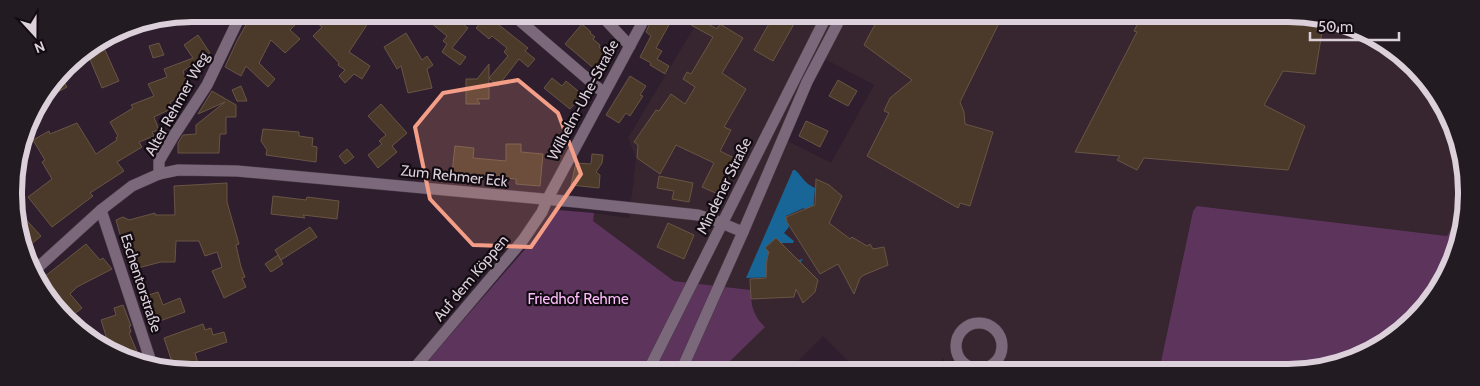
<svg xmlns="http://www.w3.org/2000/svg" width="1480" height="386" viewBox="0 0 1480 386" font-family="Cabin,sans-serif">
	<rect width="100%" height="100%" fill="#2e1e2e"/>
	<path fill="#37262f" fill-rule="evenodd" d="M702 14 1311 15 1377 38 1429 84 1460 147 1464 207 1448 236 1197 206 1193 211 1159 371H949L943 358 936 371H858L823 336 788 371H720L764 327 756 319 753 311 751 290 674 281 592 221 594 213 629 218 636 158 628 138ZM819 56 874 85 831 163 780 137ZM800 175 805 182 810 186 811 223 804 208 786 216 787 223 783 233 794 241 776 238 765 248 769 252 766 259V267L802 259 779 277 747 278Z"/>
	<g fill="#5c345c">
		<path d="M1197 206 1447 236 1464 207 1465 217 1448 273 1414 320 1366 354 1310 371H1159L1193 211Z"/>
		<path d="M559 210 594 213 593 221 674 281 751 290C751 305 753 316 765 327L720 371H419Z"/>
	</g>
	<path fill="#186698" d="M793 170H795C803 177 805 184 815 188L812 225 804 208 786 216 789 227 784 233 794 241 793 243H781L776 238 765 248 769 252 766 266 803 259 781 286 778 277 746 278Z"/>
	<g fill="#4b3929" stroke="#685545">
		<path d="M252 14H286L296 24 290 30 300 39 285 53 271 40 259 63 275 79 268 87 246 66 241 76 225 67 237 41Z"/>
		<path d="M324 14H329L338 20 342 14H374L349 52 370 66 362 79 354 74 345 83 339 76 345 70 338 65 339 63 313 36 322 27 317 23Z"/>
		<path d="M437 14H450L468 28 452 48 466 57 460 65 442 52 447 44 443 41 447 36 430 22Z"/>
		<path d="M611 14H631L621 25Z"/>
		<path d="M654 14H675L656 48 662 51 657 59 669 66 665 74 650 65 651 63 640 57 651 36 646 32Z"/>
		<path d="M774 15H799L773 61 754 50Z"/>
		<path d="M880 15H1003L960 102 964 112 965 124 993 132 970 206 960 203 958 208 867 156 889 113 884 111 890 98 912 80 864 45Z"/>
		<path d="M1142 15H1311L1324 20 1315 74 1283 71 1264 105 1305 126 1288 170 1144 158 1137 170 1117 160 1120 156 1075 152 1137 32 1134 31Z"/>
		<path d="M489 17 528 48 525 51 535 59 528 67 519 59 498 86 489 78 508 56 504 52 507 48 492 36 489 39 476 28 484 18 486 21Z"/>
		<path d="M695 17 717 29 720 24 743 38 722 73 746 89 724 127 731 130 720 151 738 160 720 195 702 187 714 163 676 145 660 174 637 158 638 145 634 142 656 110 659 111 671 94 685 104 695 87 683 79 687 72 691 74 713 37 691 25Z"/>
		<path d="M582 24 591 32 590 33 595 37 593 39 600 45 599 47 610 57 597 71 565 44Z"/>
		<path d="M406 33 422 60 427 56 433 65 427 69 432 88 408 93 401 66 397 69 384 47Z"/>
		<path d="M198 35 210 53 183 71 189 87 182 89 185 94 170 102 173 108 154 117 159 130 152 132 154 136 139 142 142 147 117 162 124 171 90 193 93 196 52 227 28 197 52 179 42 162 45 160 33 140 49 131 50 134 77 123 96 154 117 140 116 138 118 136 110 122 133 108 131 105 154 96 148 84 167 77 164 69 193 58 184 45Z"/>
		<path d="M159 43 164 55 153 58 149 46Z"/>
		<path d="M105 50 119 81 102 88 89 57Z"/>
		<path d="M489 64V99H477L480 104H466V79H477Z"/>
		<path d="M61 76 67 87 43 100Z"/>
		<path d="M630 76 646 86 640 95 643 96 630 116 626 113 619 123 606 115Z"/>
		<path d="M552 78 562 86 566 81 583 95 570 109 544 88Z"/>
		<path d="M838 80 857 91 848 106 829 96Z"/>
		<path d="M241 86 247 101H237L232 90Z"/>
		<path d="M212 91 236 105V117H226V134H220L219 153H178V143L183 135 196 134V125L225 102 198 114Z"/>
		<path d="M381 104 407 133 392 146 397 152 378 168 368 155 382 144 379 141 386 135 368 116Z"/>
		<path d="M806 121 828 131 820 147 799 136Z"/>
		<path d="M263 129 299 132V136L313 138 312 146 317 147 316 162 266 155 267 150 261 141Z"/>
		<path d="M506 144H521V152L543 154 540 186 516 184V179L452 173 455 146 474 148 473 158 506 161Z"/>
		<path d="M347 149 354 157 345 164 339 156Z"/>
		<path d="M592 154 603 155 602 163 596 172 600 175 599 188 571 185 576 163 591 164Z"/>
		<path d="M659 176 693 183 689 202 672 199 674 191 657 188Z"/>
		<path d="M816 179 829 185 842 196 829 223 850 239 852 237 867 246 870 244 873 249 884 247 888 265 864 275 860 278 854 294 838 264 820 274 787 222 786 217 815 205Z"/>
		<path d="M227 183V202L239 244 236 245 241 267 245 277 242 278 246 287 224 298 212 271 222 267 217 252 205 256 199 241H176L175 262H161L130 270 116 220 123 217 129 220 155 213V215H175L174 186Z"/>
		<path d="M273 196 306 200 307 197 339 201 337 219 303 215 305 218 271 214Z"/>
		<path d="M18 211 41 236 23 251V250Z"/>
		<path d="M668 223 694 235 684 259 657 247Z"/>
		<path d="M310 227 317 237 281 260 275 250Z"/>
		<path d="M776 238 818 280 815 292 803 303 796 289 794 297 751 299 750 279 766 278 767 259 769 252 765 248Z"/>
		<path d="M86 244 100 260 103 258 112 269 77 287 70 294 82 308 69 318 50 298 54 294 45 284 48 282 44 277Z"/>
		<path d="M278 255 283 264 271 272 265 264Z"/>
		<path d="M158 292 163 305 180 298 185 312 157 322 155 316 148 319 140 298Z"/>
		<path d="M123 305 131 326H129L131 332 129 333 141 361 103 348 99 344 106 342 105 337 106 336 101 320 116 315 114 308Z"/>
		<path d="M203 324 205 330 211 328 213 335 224 332 227 342 195 353 198 363 193 365 194 368 186 371H175L164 338Z"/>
	</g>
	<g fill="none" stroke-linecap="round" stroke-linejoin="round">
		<g stroke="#493c49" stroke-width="12">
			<g id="street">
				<path d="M512 14 604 93"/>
				<path d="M600 14 630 46"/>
				<path d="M159 174V161L173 137 207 85 241 14"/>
				<path d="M101 210 152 365"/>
				<path d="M34 271 101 210 132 186 159 174 178 170 237 171 576 202 698 215 714 220 743 232"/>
				<circle cx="979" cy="346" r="23"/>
				<path d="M412 371 523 240 542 212 547 200 647 14"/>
				<path d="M648 371 827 15"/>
				<path d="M681 371 743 232 807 82 842 15"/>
			</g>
		</g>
		<use href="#street" stroke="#7b687a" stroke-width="11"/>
	</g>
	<path fill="#f49e88" fill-opacity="0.2" stroke="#f49e88" stroke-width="4" stroke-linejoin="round" d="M518 80 558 113 581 174 531 247 473 245 430 199 415 127 443 93Z"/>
	<g text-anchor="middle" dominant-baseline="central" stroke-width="4.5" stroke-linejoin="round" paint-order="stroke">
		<g font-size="15" fill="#dcd1db" stroke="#120b12">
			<text transform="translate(583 100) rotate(-62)">Wilhelm-Uhe-Straße</text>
			<text transform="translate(177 104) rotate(-61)">Alter Rehmer Weg</text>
			<text transform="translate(454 176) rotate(6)">Zum Rehmer Eck</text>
			<text transform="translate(724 186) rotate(-64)">Mindener Straße</text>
			<text transform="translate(471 278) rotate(-50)">Auf dem Köppen</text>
			<text transform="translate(141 283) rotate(72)">Eschentorstraße</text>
		</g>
		<g font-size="15" fill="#febdfd" stroke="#120b12">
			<text x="578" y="299">Friedhof Rehme</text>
		</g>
	</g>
	<path d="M0 0H1480V386H0ZM192 22H1288A170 170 0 0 1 1458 192V194A170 170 0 0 1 1288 364H192A170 170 0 0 1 22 194V192A170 170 0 0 1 192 22Z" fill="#221b22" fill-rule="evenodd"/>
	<path fill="none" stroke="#dcd1db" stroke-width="6" d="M192 22H1288A170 170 0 0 1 1458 192V194A170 170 0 0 1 1288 364H192A170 170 0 0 1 22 194V192A170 170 0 0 1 192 22Z"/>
	<g transform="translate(35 35) rotate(159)" stroke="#120b12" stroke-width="4" paint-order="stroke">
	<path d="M0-4L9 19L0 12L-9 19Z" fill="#dcd1db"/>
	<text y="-8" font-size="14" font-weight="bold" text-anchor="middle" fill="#dcd1db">N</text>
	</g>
	<path d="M1310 32v8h89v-8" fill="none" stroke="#dcd1db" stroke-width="2.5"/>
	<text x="1318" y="32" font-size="15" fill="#dcd1db" stroke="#120b12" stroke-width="4" paint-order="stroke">50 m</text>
</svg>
